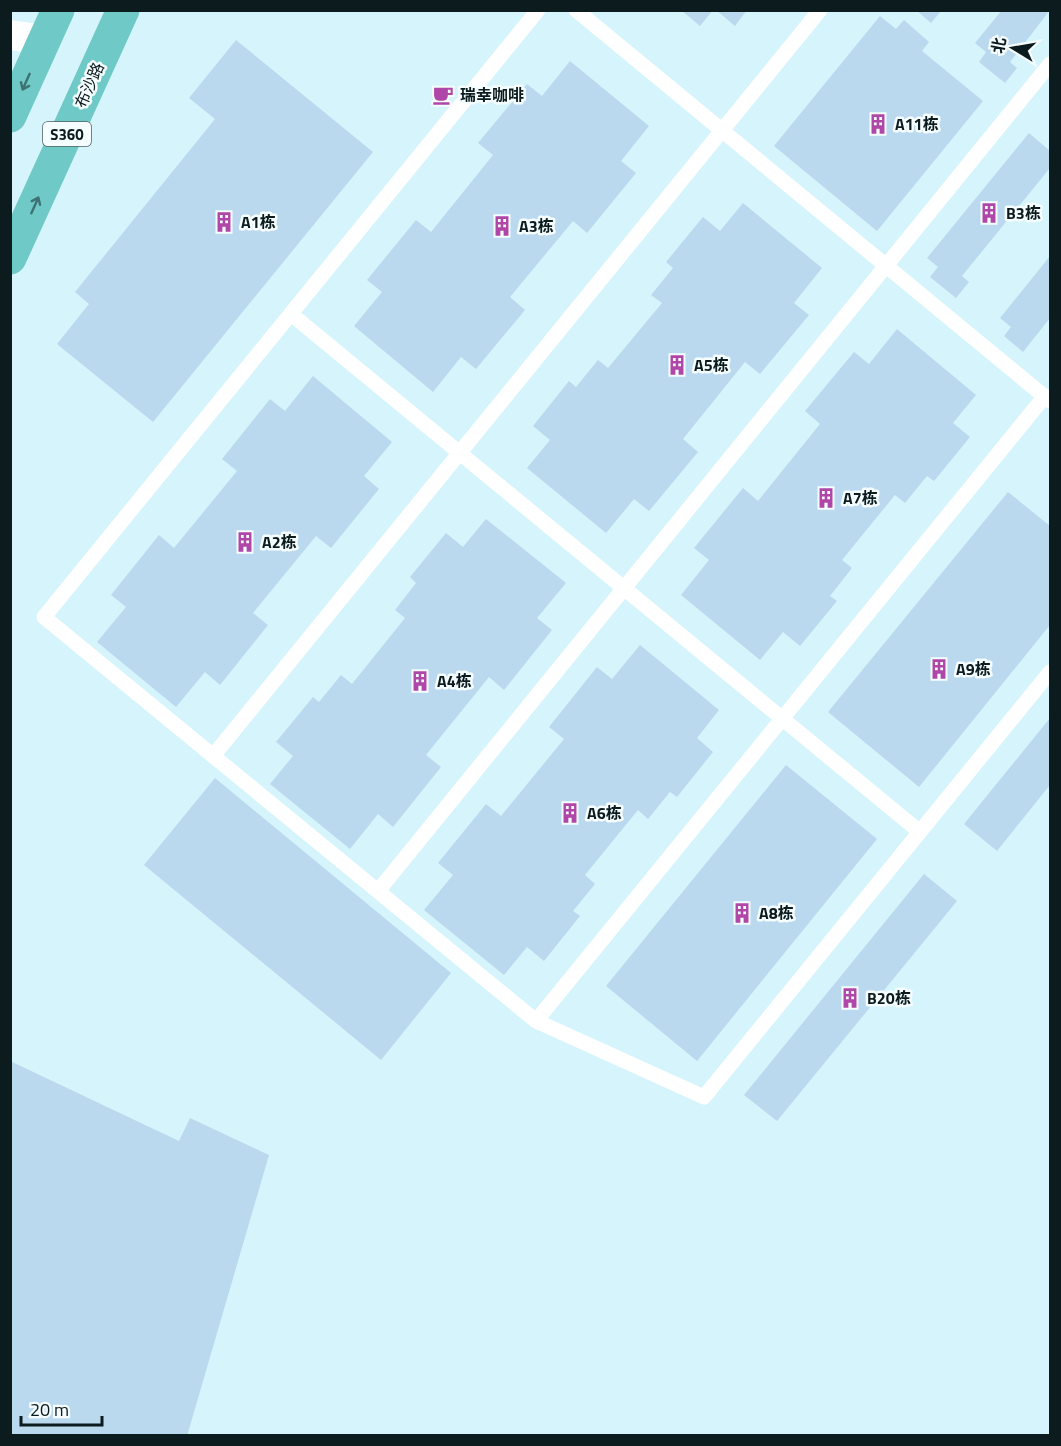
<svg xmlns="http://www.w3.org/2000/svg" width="1061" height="1446" viewBox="0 0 1061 1446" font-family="'Titillium Web','Noto Sans SC',sans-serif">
	<rect width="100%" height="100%" fill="#d5f4fc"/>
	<g fill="#bbd9ee">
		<path d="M681 10H713L700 26Z"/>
		<path d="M716 10H747L735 26Z"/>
		<path d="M916 10H942L931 23Z"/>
		<path d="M1002 10H1050L1010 62 1017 68 1005 83 979 62 986 52 975 43Z"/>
		<path d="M880 16 896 29 904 20 929 42 922 51 983 101 877 231 774 146Z"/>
		<path d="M236 40 373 152 153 422 57 344 89 304 75 292 215 119 189 98Z"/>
		<path d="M570 61 649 126 621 161 636 173 587 233 573 221 510 297 525 310 476 369 461 357 433 392 354 326 382 292 367 280 416 220 431 232 493 155 478 143 527 84 542 96Z"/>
		<path d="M1029 133 1050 151V168L962 276 969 282 956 298 930 277 938 267 927 258Z"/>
		<path d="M743 203 822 268 794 303 809 315 760 374 745 362 683 439 698 452 649 511 634 499 606 533 527 468 550 440 533 426 569 381 576 387 598 360 608 368 662 303 651 295 673 268 666 262 703 217 720 231Z"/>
		<path d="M1050 256V318L1023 352 1004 336 1011 327 1000 318Z"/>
		<path d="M897 329 976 395 953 423 970 437 934 481 927 476 905 503 895 495 842 560 852 568 830 596 837 601 800 646 783 632 760 660 681 595 709 560 694 548 743 488 758 501 820 424 805 411 854 352 869 364Z"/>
		<path d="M313 376 392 442 364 476 379 489 331 548 316 536 253 613 268 625 220 685 205 672 176 707 97 642 126 607 111 595 159 535 174 548 237 471 222 459 270 399 285 411Z"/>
		<path d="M1008 492 1050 526V625L919 787 828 712Z"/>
		<path d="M486 519 566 583 537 618 552 630 504 690 489 677 426 755 441 767 393 827 378 814 350 849 270 784 293 756 276 742 313 697 319 702 341 675 352 684 405 618 395 610 416 583 410 577 446 533 463 547Z"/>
		<path d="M640 645 719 710 697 738 713 752 677 797 670 792 648 819 638 810 585 875 595 884 573 911 580 916 544 961 527 947 504 975 424 910 453 875 438 863 486 804 501 816 564 739 549 727 597 667 612 679Z"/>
		<path d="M1050 718V785L997 851 964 824Z"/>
		<path d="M786 765 877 839 697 1061 606 986Z"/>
		<path d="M215 778 451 973 381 1060 144 865Z"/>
		<path d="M924 874 957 901 777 1121 744 1095Z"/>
		<path d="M10 1061 179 1141 190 1118 269 1155 187 1436H10Z"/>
	</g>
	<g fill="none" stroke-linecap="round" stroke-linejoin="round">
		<g stroke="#fff" stroke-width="15">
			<path d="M538 10 44 617 536 1021 704 1097 1050 672"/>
			<path d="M576 10 1050 401"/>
			<path d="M291 314 920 832"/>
			<path d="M213 756 820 10"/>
			<path d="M378 891 1050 64"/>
			<path d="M536 1021 1045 396"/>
		</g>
		<path stroke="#fff" stroke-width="30" d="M10 35 45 40"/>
		<g stroke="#6fc9c7" stroke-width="33">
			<path d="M10 116 58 10"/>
			<path d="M10 258 123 10"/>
		</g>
	</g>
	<defs><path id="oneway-shaft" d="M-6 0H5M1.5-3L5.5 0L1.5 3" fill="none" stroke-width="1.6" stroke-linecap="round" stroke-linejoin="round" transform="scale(1.5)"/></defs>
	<g stroke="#3e7272">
		<use href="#oneway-shaft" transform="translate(26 82) rotate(114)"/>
		<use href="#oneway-shaft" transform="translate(35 205) rotate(-66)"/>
	</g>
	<defs>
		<g id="cafe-bare" transform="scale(1.62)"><path d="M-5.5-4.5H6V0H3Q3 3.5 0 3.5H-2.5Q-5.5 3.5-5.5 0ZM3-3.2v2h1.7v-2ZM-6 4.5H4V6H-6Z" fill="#b046a7" stroke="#f5fdff" stroke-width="2.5" paint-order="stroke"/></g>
		<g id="building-bare" transform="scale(1.62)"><path d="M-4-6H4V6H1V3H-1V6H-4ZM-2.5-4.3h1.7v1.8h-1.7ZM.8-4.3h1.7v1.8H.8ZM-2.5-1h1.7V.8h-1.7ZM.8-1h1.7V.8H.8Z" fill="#b046a7" stroke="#f5fdff" stroke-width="2.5" paint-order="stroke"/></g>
	</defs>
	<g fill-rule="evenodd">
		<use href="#cafe-bare" x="443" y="95"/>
		<use href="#building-bare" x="878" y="124"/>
		<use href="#building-bare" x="989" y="213"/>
		<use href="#building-bare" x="224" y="222"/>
		<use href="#building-bare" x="502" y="226"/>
		<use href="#building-bare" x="677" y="365"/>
		<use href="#building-bare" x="826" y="498"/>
		<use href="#building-bare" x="245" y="542"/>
		<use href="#building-bare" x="939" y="669"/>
		<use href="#building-bare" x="420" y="681"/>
		<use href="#building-bare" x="570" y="813"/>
		<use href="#building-bare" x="742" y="913"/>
		<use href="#building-bare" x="850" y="998"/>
	</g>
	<g text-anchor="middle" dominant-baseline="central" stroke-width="5" stroke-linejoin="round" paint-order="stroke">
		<rect fill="#f5fdff" stroke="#525f62" stroke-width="1.5" x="43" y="122" width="48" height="24" rx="4.5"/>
		<g font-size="15" font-weight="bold" fill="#0c1b1e">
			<text x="67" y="134">S360</text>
		</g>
		<g font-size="16" fill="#0c1b1e" stroke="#f5fdff">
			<text transform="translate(89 85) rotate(-66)">布沙路</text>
		</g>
		<g font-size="16" font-weight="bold" fill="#0c1b1e" stroke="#f5fdff" text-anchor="start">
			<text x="460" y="95">瑞幸咖啡</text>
			<text x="895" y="124">A11栋</text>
			<text x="1006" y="213">B3栋</text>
			<text x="241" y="222">A1栋</text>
			<text x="519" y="226">A3栋</text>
			<text x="694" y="365">A5栋</text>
			<text x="843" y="498">A7栋</text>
			<text x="262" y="542">A2栋</text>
			<text x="956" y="669">A9栋</text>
			<text x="437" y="681">A4栋</text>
			<text x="587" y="813">A6栋</text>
			<text x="759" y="913">A8栋</text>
			<text x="867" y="998">B20栋</text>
		</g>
	</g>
	<rect width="1061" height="1446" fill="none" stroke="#0c1b1e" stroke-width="24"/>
	<g transform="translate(1013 48) rotate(281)" stroke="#f5fdff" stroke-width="4.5" paint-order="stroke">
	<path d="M0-4.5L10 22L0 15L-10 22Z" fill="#0c1b1e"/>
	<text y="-9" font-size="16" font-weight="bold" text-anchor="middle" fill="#0c1b1e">北</text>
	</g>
	<path d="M21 1416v9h81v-9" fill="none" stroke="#0c1b1e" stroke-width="3"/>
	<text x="30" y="1416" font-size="18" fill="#0c1b1e" stroke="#f5fdff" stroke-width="4.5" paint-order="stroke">20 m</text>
</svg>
